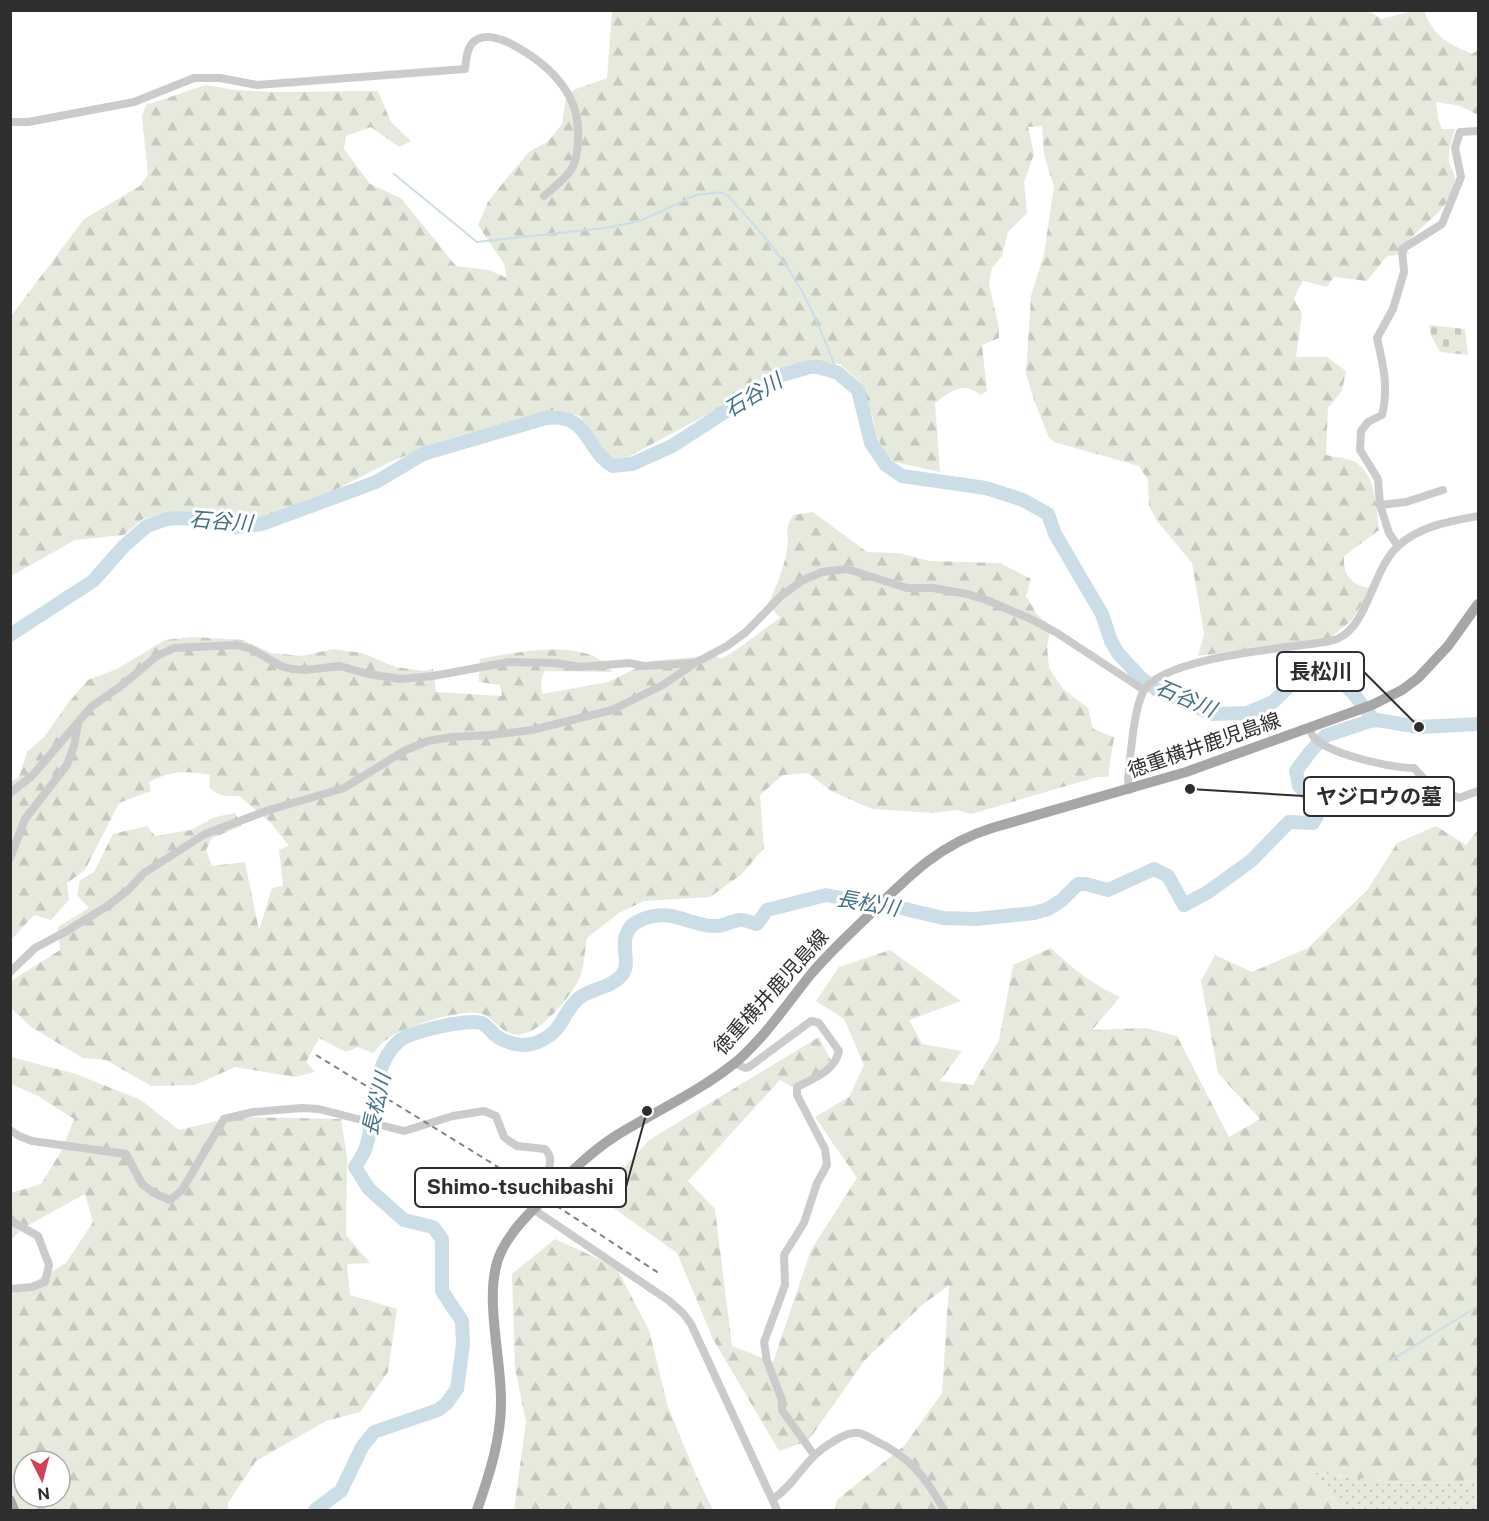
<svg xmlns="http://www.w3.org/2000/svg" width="1489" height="1521" viewBox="0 0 1489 1521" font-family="'Public Sans','Noto Sans JP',sans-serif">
	<defs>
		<pattern id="green-dots" width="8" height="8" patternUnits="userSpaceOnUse" patternTransform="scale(1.5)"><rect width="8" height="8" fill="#e5eadd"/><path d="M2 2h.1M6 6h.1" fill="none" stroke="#c5c9be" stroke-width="1.8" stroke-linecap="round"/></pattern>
		<pattern id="forest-firs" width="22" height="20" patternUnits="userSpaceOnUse" patternTransform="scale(1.5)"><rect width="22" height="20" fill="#e5eadd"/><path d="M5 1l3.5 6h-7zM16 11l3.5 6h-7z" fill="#c5c9be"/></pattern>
		<pattern id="cemetery-stones" width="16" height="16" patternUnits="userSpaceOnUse" patternTransform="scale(1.5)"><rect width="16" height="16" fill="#e5eadd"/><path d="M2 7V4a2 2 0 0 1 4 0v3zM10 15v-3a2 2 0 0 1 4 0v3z" fill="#c5c9be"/></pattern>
	</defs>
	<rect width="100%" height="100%" fill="#fff"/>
	<path fill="url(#green-dots)" d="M1311 1472 1409 1484 1478 1481V1510H1343Z"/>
	<g fill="url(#forest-firs)" fill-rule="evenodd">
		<path d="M1367 10 1382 19 1412 11H1424C1436 39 1446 42 1472 54L1478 50V115L1460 106 1436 102 1438 119 1442 129H1455C1452 139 1448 150 1449 161 1450 168 1455 172 1455 179 1453 209 1422 223 1406 244L1409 254 1387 256 1367 281 1334 277 1327 287 1303 281 1294 298 1302 314 1296 357H1327L1346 371 1342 391 1328 408 1326 455C1335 457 1350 458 1358 464 1377 478 1376 509 1379 530L1344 556C1343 576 1352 586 1372 588L1351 621 1330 638 1198 656 1204 634 1192 563 1157 521 1149 506 1148 480 1139 466 1054 442 1049 438 1034 400 1026 374 1031 296 1044 254 1054 187 1044 154 1042 126 1028 127 1034 154 1024 182 1027 213 1008 232 1002 256 992 268 989 284 999 328V338L982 345 987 391 980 395C963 380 950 392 935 403L940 472 894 462 884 452 875 432 874 421 861 383 840 364 805 361 766 378 716 410 626 458 615 459 604 451 580 416 554 410 444 440 390 462 325 495 259 518 237 520 198 513 170 512 143 519 124 535 75 540 11 576V316L84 219 140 186 148 174 142 116 146 105 206 85 235 90 271 92 378 91 391 122 411 141 399 147 371 127 346 136 344 149 370 184 401 198 456 266 489 270 507 278 504 264 478 225 488 202 506 179 530 151 547 142 562 124 565 102 573 90 607 78 612 11Z"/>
		<path d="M813 512 867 552 899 553 929 561 1000 563 1031 579 1026 596 1036 613 1051 627 1047 646 1049 668 1063 689 1088 708 1093 729 1114 737 1108 777H1097L971 814 956 810 934 813 872 809 831 791 808 773 783 775 760 795 764 848 742 874 710 897 644 901 619 913 587 938C584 950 585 968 579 979 570 998 535 1041 512 1034 500 1031 493 1017 482 1014 462 1008 407 1026 390 1037 383 1041 378 1048 373 1053L358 1047 346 1052 319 1038 306 1062 315 1072 295 1077 235 1067 195 1085 151 1086 106 1060 83 1058 31 1027 11 1008V981L60 950 58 927 89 908 77 895 80 880 94 872 113 834 147 826 155 836 191 830 215 817 235 813 242 826 212 838 206 850 212 866 245 862 259 930 272 888 283 886 279 850 289 846 271 823 239 796C226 796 218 797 209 787L210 775C185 771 173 770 149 782L151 791 119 803 85 870 67 883 69 900 51 920 34 915 11 940V782L19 777 27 752 44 737 69 702 88 680 117 669 165 640 192 637 243 640 271 653 302 656 333 649 362 653 395 667 424 671 433 669 436 692 502 696 500 685 479 682 480 659C512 653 565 642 595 657 602 660 608 667 613 672L545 671 541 679 542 694 608 682 651 661 715 655 721 659C742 648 760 631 780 618L768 604C776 586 785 567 787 548 790 532 783 531 793 515Z"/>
		<path d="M1436 826 1466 845 1478 830V1481L1409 1484 1311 1472 1343 1510H835L837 1500 904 1446 942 1393 949 1285 921 1306 865 1360 808 1441 779 1451 713 1339 677 1253 598 1197 649 1140 819 1037 833 1065 798 1090 780 1080 688 1181 715 1209 732 1346 773 1362 811 1250 857 1178 815 1117 849 1097 864 1065 844 1019 816 1001 839 967 890 950 961 1001 909 1020 922 1044 962 1051 940 1081 973 1085 999 1040 1013 965 1051 948C1074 970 1092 984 1120 997L1092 1030 1146 1028 1177 1036 1229 1137 1260 1119 1218 1073 1201 981 1215 955 1252 972 1308 948 1368 889 1397 843Z"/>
		<path d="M11 1057 76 1074 141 1100 179 1130 234 1117 341 1119 347 1157 346 1235 370 1263 347 1264 350 1295 397 1309 388 1372 360 1412 326 1421 256 1461 228 1503V1510H11V1295L66 1263 93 1222 85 1194 23 1228 11 1240V1193L41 1184 62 1150 74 1119 38 1096 11 1084ZM24 1461H60V1497H24Z"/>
		<path d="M555 1239 616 1267 649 1330 668 1407 696 1475 713 1510H514L526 1422 515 1368 512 1274Z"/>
	</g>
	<path fill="url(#cemetery-stones)" d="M1429 325 1465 329 1468 355 1440 352 1431 335Z"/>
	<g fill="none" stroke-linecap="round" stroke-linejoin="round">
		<g stroke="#cbdee8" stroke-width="2">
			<path d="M394 174 477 242 605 228 640 221 696 195 721 192 728 196C754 224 781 254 800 288 816 315 826 345 838 373"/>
			<path d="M1390 1361 1478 1306"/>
		</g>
		<g stroke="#cbdee8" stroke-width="14">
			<path d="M10 635 93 581 124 546 147 526 167 519 178 518 195 519 235 527 262 524 376 482 423 454 546 418C590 413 584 449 613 466L632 464 672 446 782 375 810 367H819L838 373 858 390 871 443 886 465 902 476 986 488 1023 500 1048 514 1055 534 1102 614 1111 641 1118 653 1140 677 1157 690 1213 714 1247 713 1273 702 1305 671 1315 665 1327 667 1353 693 1371 716"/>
			<path d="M315 1510 341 1491 362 1447 374 1432 438 1410 446 1404 457 1389 463 1344 462 1321 442 1291V1239L433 1227 404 1220 369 1189 355 1167C359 1161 364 1154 366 1147 378 1112 369 1068 399 1041 408 1032 470 1018 482 1023 487 1026 491 1031 495 1035 507 1044 524 1048 538 1042 562 1031 560 1020 574 1003 586 988 609 990 621 976 632 964 620 947 627 933 630 925 636 922 643 919 675 908 686 925 714 926 723 927 730 921 740 920 746 919 751 923 757 924L767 910 826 895 856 901 880 903 943 918 976 919 1034 913 1048 909 1062 900 1078 884H1086L1108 890 1154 869 1168 876 1184 905 1208 892 1251 861 1289 822 1313 823 1317 816 1313 800 1299 786 1296 771 1311 751 1325 736 1367 722 1377 720 1419 727 1478 724"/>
		</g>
		<g stroke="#cbcbcb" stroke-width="8">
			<path d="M10 122H28L134 102 194 78H220L257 85 465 69C466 60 467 45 476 40 487 33 505 40 515 46 551 66 581 95 578 139 578 150 577 161 571 170 564 180 553 188 544 196"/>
			<path d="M1380 505 1406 502 1443 490"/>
			<path d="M1398 546 1389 533 1380 505 1378 479 1360 450 1361 431 1368 422 1382 415C1389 389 1383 364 1377 338L1393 309 1404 272 1402 249 1442 224 1461 177 1455 148 1460 132 1478 131"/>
			<path d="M1310 728C1311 731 1311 734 1313 736 1325 754 1393 768 1414 768L1427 782 1459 798 1478 791"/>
			<path d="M1129 790 1128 778C1131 754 1133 713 1143 692 1160 657 1288 648 1325 642 1329 641 1335 640 1339 638 1368 624 1373 569 1398 546 1420 526 1450 521 1478 516"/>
			<path d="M10 793 32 776 91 707 121 686 157 656 174 648 237 645 251 649 281 666 292 669 305 670 340 666 368 674 401 679 433 676 509 662 556 663 580 667 629 663 644 666 694 663"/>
			<path d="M10 858 25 819 67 765 74 746 78 724"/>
			<path d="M10 972 35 948 65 932 109 905 128 890 144 873 205 834 269 810 344 788 404 751 428 741 452 737 491 735 532 730 612 710 663 685 695 663 727 646 746 632 781 596 803 580 822 572 847 569 907 588H933L967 594 989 601 1033 620 1057 633 1144 690"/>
			<path d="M735 1063 745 1068 749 1067 811 1021 819 1023 839 1051C834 1072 814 1078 797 1087V1095L825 1149 827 1165 817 1183 804 1223 784 1255 785 1285 764 1342 767 1361 782 1400V1410L814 1455"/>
			<path d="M10 1130 19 1136 32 1141 126 1154 142 1184 154 1193 170 1200 182 1190 224 1119 253 1112 302 1108 319 1109 404 1131 453 1116 484 1111 496 1116 504 1137 509 1141 517 1146 545 1149C558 1163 541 1170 552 1191"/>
			<path d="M533 1209 668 1300 683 1313 691 1324 777 1510"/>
			<path d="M10 1218 13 1222 38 1236 49 1265 45 1282 32 1287 10 1289"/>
			<path d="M773 1499C791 1487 799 1471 814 1456 822 1448 846 1431 858 1433 863 1433 870 1438 874 1440 910 1457 926 1477 944 1510"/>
		</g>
		<g stroke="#a6a6a6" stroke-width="10">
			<path d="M10 1500 14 1510"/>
			<path d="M477 1510C489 1476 501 1439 501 1403 502 1359 482 1291 501 1252 511 1231 528 1214 545 1198 566 1177 588 1154 614 1137 654 1112 699 1092 736 1062 765 1037 787 1004 811 974 828 954 847 936 866 918 906 879 937 845 992 828L1186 772 1372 705 1402 690 1418 678 1448 646 1478 604"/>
		</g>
		<path stroke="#838383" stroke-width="2" stroke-dasharray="6 4.5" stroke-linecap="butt" d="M316 1055 490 1162 660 1274"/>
	</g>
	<g text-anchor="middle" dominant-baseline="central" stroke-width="6" stroke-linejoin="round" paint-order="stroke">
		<g font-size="20" fill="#2e2e2e" stroke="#fff">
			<text transform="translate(1204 745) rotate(-19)">徳重横井鹿児島線</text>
			<text transform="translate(771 992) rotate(-48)">徳重横井鹿児島線</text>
		</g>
		<g font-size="21" font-style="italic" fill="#447288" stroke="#fff">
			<text transform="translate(753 395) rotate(-31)">石谷川</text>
			<text transform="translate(221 521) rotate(4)">石谷川</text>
			<text transform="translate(1186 698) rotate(23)">石谷川</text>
			<text transform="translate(868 903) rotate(10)">長松川</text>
			<text transform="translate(376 1104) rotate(-77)">長松川</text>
		</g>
	</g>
	<path fill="none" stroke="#2e2e2e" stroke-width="2" d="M1419 727L1364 672M1190 789L1304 796M647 1111L626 1187"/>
	<g fill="#2e2e2e" stroke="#fff" stroke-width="2">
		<circle cx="1419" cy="727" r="6"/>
		<circle cx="1190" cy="789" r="6"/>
		<circle cx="647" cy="1111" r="6"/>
	</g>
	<g fill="#fff" stroke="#2e2e2e" stroke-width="2">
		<rect x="1277" y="652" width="87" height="39" rx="6"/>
		<rect x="1304" y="777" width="150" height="39" rx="6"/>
		<rect x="415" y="1168" width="211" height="39" rx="6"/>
	</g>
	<g font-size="21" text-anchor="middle" font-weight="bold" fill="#2e2e2e">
		<text x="1321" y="679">長松川</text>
		<text x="1379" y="804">ヤジロウの墓</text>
		<text x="520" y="1194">Shimo-tsuchibashi</text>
	</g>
	<rect width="1489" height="1521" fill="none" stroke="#2e2e2e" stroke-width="24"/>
	<g transform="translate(42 1479) rotate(174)"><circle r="28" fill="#ffffff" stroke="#ababab" stroke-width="1.5"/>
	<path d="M0-4.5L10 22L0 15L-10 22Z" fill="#d34156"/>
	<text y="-9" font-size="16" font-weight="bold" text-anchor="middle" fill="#2e2e2e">N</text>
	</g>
</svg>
